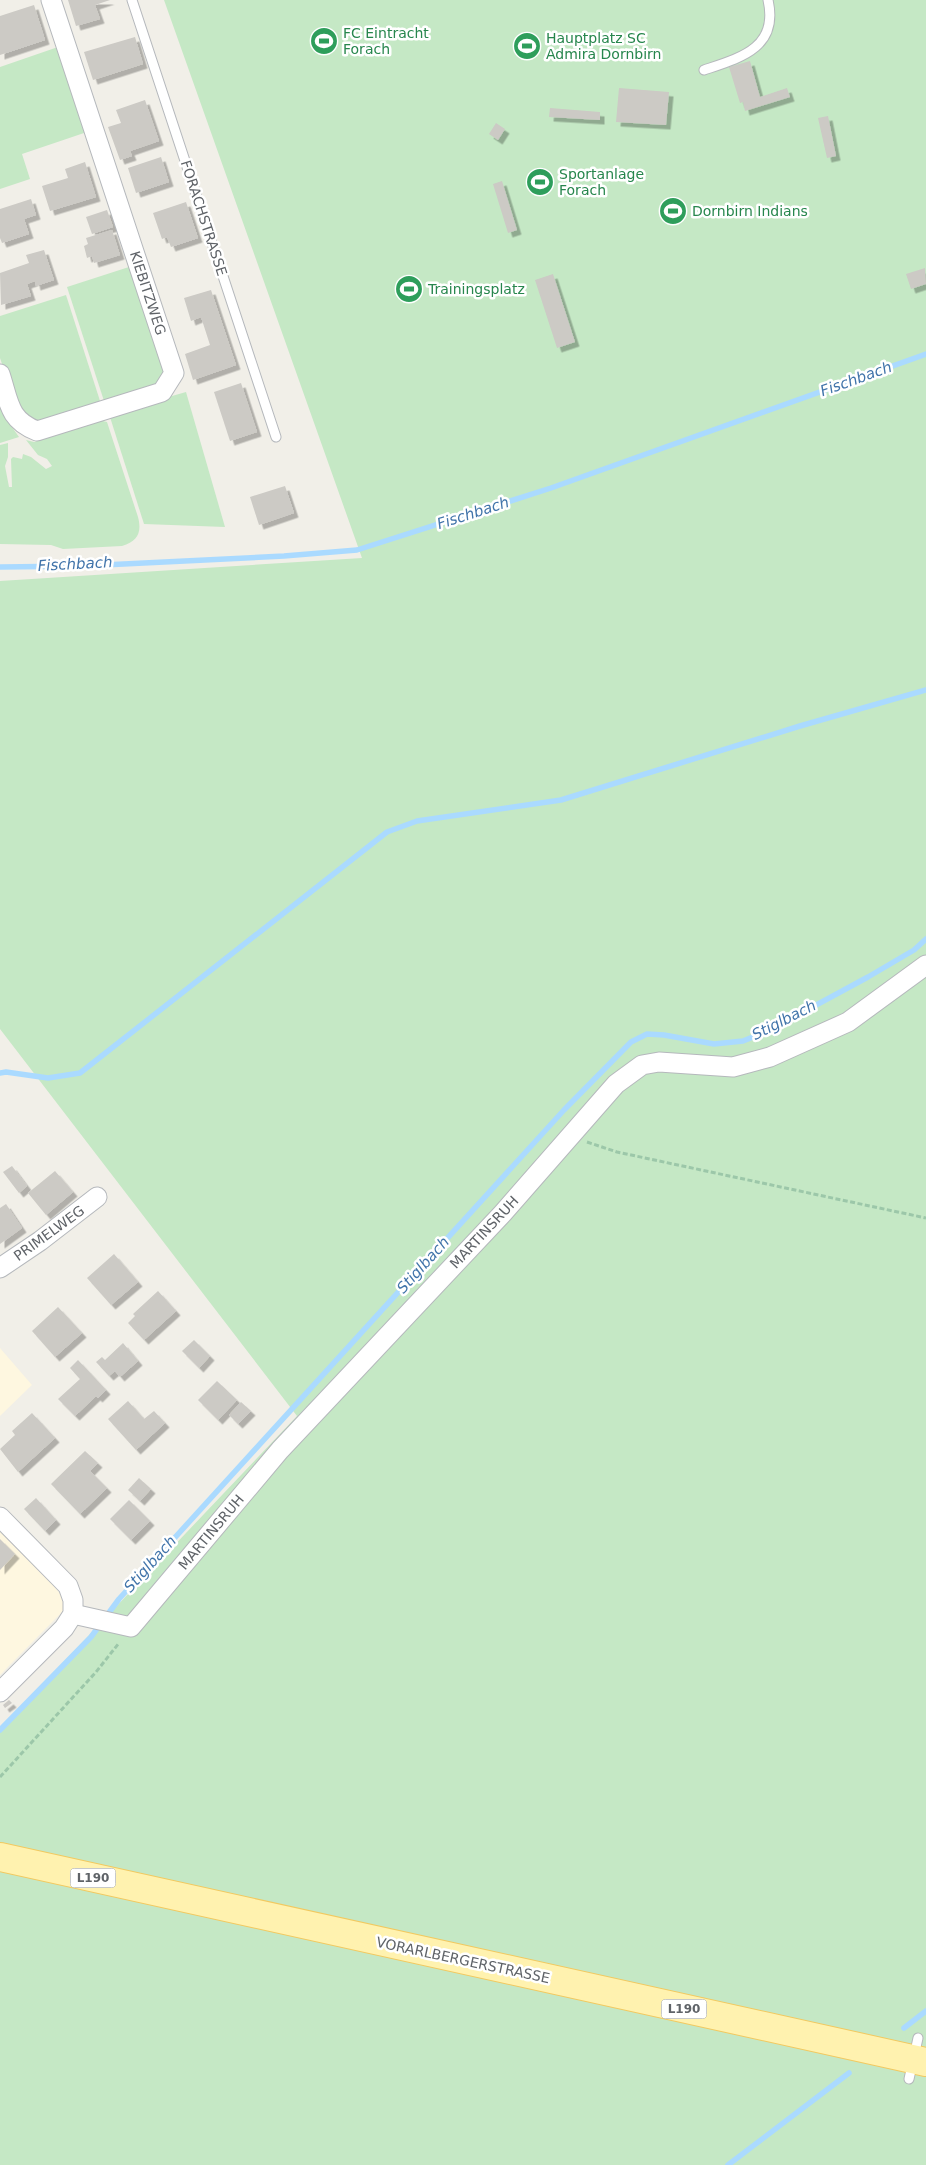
<svg xmlns="http://www.w3.org/2000/svg" width="926" height="2165" viewBox="0 0 926 2165" font-family="'DejaVu Sans',sans-serif">
	<defs>
		<filter id="shadow"><feDropShadow dx="4.5" dy="4.5" stdDeviation="0" flood-color="#0004"/></filter>
	</defs>
	<rect width="100%" height="100%" fill="#f1efe8"/>
	<g fill="#fef7e0">
		<path d="M0 1348 32 1385 0 1416Z"/>
		<path d="M0 1527 34 1561 69 1605 0 1675Z"/>
	</g>
	<g fill="#c5e8c5">
		<path d="M164 0H926V2165H0V1729L297 1416 0 1029V581L362 558Z"/>
		<path d="M58 47 87 132 22 154 30 179 0 189V67Z"/>
		<path d="M132 266 165 363 164 373 155 387 105 404 67 287Z"/>
		<path d="M66 295 101 404 40 424 17 408 0 358V316Z"/>
		<path d="M186 392 225 527 144 524 109 414Z"/>
		<path d="M0 398 7 420 19 437 0 443Z"/>
		<path d="M99 420 107 422 138 517C142 532 138 541 122 546L63 549 51 545 0 544V445L8 443V457L5 466 9 487H12L11 459 13 457 22 459 23 454 31 457 46 469 52 466 47 459 38 455 26 440 34 442Z"/>
	</g>
	<g fill="none" stroke-linecap="round" stroke-linejoin="round">
		<g stroke="#aadaff" stroke-width="5.5">
			<path d="M0 567 83 566 284 556 357 550 551 488 926 354"/>
			<path d="M0 1073 6 1072 48 1078 80 1073 387 832 417 821 561 800 800 726 926 690"/>
			<path d="M0 1730 91 1637 119 1599 564 1110 631 1042 647 1034 664 1035 714 1044 743 1041 770 1030 868 977 914 950 926 939"/>
			<path d="M904 2028 926 2011"/>
			<path d="M728 2165 849 2073"/>
		</g>
	</g>
	<g fill="#cccac5" filter="url(#shadow)">
		<path d="M68 0H110L95 5 100 19 76 26Z"/>
		<path d="M34 5 45 40 0 55V16Z"/>
		<path d="M135 37 143 64 93 80 84 52Z"/>
		<path d="M750 61 760 97 787 88 790 97 745 111 743 102 740 103 729 67Z"/>
		<path d="M619 88 669 92 666 125 616 122Z"/>
		<path d="M145 100 159 141 130 151 132 156 120 160 108 127 121 123 116 110Z"/>
		<path d="M550 108 600 112V120L549 117Z"/>
		<path d="M828 116 836 156 827 158 818 118Z"/>
		<path d="M496 123 505 129 498 140 489 134Z"/>
		<path d="M161 157 169 182 136 193 128 168Z"/>
		<path d="M85 162 96 197 50 211 42 186 68 178 65 169Z"/>
		<path d="M502 181 517 230 508 233 493 184Z"/>
		<path d="M31 199 36 215 24 219 29 234 2 243 0 238V209Z"/>
		<path d="M186 202 198 238 171 247 167 237 162 239 153 213Z"/>
		<path d="M107 210 113 227 92 234 86 217Z"/>
		<path d="M112 230 120 255 94 263 92 256 87 258 84 246 88 244 86 238Z"/>
		<path d="M44 250 54 280 36 286 35 281 27 284 31 296 1 305 0 273 29 263 26 255Z"/>
		<path d="M925 268 926 284 911 289 906 274Z"/>
		<path d="M553 274 575 342 557 348 535 280Z"/>
		<path d="M211 290 236 365 193 380 185 354 210 345 201 317 191 321 184 298Z"/>
		<path d="M241 383 257 432 230 441 214 392Z"/>
		<path d="M285 486 294 513 259 525 250 497Z"/>
		<path d="M12 1166 27 1186 19 1193 3 1172Z"/>
		<path d="M55 1171 73 1192 46 1215 28 1193Z"/>
		<path d="M6 1204 22 1228 0 1244V1208Z"/>
		<path d="M114 1254 138 1282 111 1305 87 1278Z"/>
		<path d="M158 1291 176 1311 144 1340 128 1323 135 1316 133 1314Z"/>
		<path d="M58 1307 82 1333 55 1357 32 1331Z"/>
		<path d="M194 1340 210 1356 199 1368 182 1351Z"/>
		<path d="M123 1343 138 1361 120 1377 115 1371 109 1376 96 1362 102 1357 105 1360Z"/>
		<path d="M78 1360 106 1390 98 1398 96 1396 75 1416 58 1399 80 1379 70 1368Z"/>
		<path d="M217 1381 237 1400 218 1420 198 1400Z"/>
		<path d="M128 1401 144 1419 154 1411 165 1423 136 1450 108 1419Z"/>
		<path d="M241 1402 251 1411 238 1424 229 1415Z"/>
		<path d="M32 1413 55 1438 18 1472 0 1449 15 1435 12 1431Z"/>
		<path d="M85 1451 98 1463 90 1471 107 1488 80 1514 51 1484Z"/>
		<path d="M139 1478 151 1489 140 1501 128 1490Z"/>
		<path d="M36 1498 56 1520 45 1531 24 1509Z"/>
		<path d="M129 1500 150 1521 131 1540 110 1519Z"/>
		<path d="M0 1539 15 1554 0 1570Z"/>
		<path d="M9 1700 12 1703 5 1708 3 1705Z"/>
	</g>
	<g fill="none" stroke-linecap="round" stroke-linejoin="round">
		<g stroke="#b5b8bc" stroke-width="11">
			<g id="service">
				<path d="M132 0 276 437"/>
				<path d="M704 70C740 58 779 48 768 0"/>
				<path d="M909 2079 918 2038"/>
			</g>
		</g>
		<g stroke="#b5b8bc" stroke-width="21">
			<g id="minor">
				<path d="M0 374C9 401 8 420 37 431L162 392 174 373 51 0"/>
				<path d="M0 1268 40 1241 97 1197"/>
				<path d="M0 1517 68 1586 73 1600V1614L64 1628 0 1692"/>
				<path d="M73 1614 131 1627 280 1450 503 1213 616 1084 642 1065 659 1062 733 1067 770 1057 848 1022 926 965"/>
			</g>
		</g>
		<g stroke="#f2c960" stroke-width="30">
			<path id="primary" d="M0 1857 926 2062"/>
		</g>
		<g stroke="#9cc7a9" stroke-width="3" stroke-dasharray="5 2.5" stroke-linecap="butt">
			<path d="M587 1142 617 1152 926 1218"/>
			<path d="M0 1777 96 1672 119 1643"/>
		</g>
		<use href="#service" stroke="#fff" stroke-width="9"/>
		<use href="#minor" stroke="#fff" stroke-width="19"/>
		<use href="#primary" stroke="#fff2af" stroke-width="28"/>
	</g>
	<defs>
		<g id="stadium-disc" transform="scale(1.4375)"><circle r="9.5" fill="#2e9e5b" stroke="#fff"/><path d="M0-5a6.5 5 0 1 0 0 10a6.5 5 0 1 0 0-10ZM-3.5-1.8h7v3.6h-7Z" fill="#fff"/></g>
	</defs>
	<g fill-rule="evenodd">
		<use href="#stadium-disc" x="324" y="41"/>
		<use href="#stadium-disc" x="527" y="46"/>
		<use href="#stadium-disc" x="540" y="182"/>
		<use href="#stadium-disc" x="673" y="211"/>
		<use href="#stadium-disc" x="409" y="289"/>
	</g>
	<g text-anchor="middle" dominant-baseline="central" stroke-width="5" stroke-linejoin="round" paint-order="stroke">
		<g fill="#fff" stroke="#8f9295" stroke-width="1">
			<rect x="70.5" y="1868.5" width="45" height="19" rx="4"/>
			<rect x="661.5" y="1999.5" width="45" height="19" rx="4"/>
		</g>
		<g font-size="12" font-weight="bold" fill="#5f6368">
			<text x="93" y="1878">L190</text>
			<text x="684" y="2009">L190</text>
		</g>
		<g font-size="14" fill="#27864d" stroke="#fff" text-anchor="start">
			<text x="343" y="33">FC Eintracht<tspan x="343" dy="16">Forach</tspan></text>
			<text x="546" y="38">Hauptplatz SC<tspan x="546" dy="16">Admira Dornbirn</tspan></text>
			<text x="559" y="174">Sportanlage<tspan x="559" dy="16">Forach</tspan></text>
			<text x="692" y="211">Dornbirn Indians</text>
			<text x="428" y="289">Trainingsplatz</text>
		</g>
		<g font-size="14" fill="#5f6368" stroke="#fff">
			<text transform="translate(204 218) rotate(72)">FORACHSTRASSE</text>
			<text transform="translate(148 293) rotate(72)">KIEBITZWEG</text>
			<text transform="translate(484 1232) rotate(-47)">MARTINSRUH</text>
			<text transform="translate(49 1233) rotate(-36)">PRIMELWEG</text>
			<text transform="translate(211 1532) rotate(-50)">MARTINSRUH</text>
			<text transform="translate(463 1960) rotate(12)">VORARLBERGERSTRASSE</text>
		</g>
		<g font-size="15" font-style="italic" fill="#4174aa" stroke="#fff">
			<text transform="translate(856 379) rotate(-20)">Fischbach</text>
			<text transform="translate(473 513) rotate(-18)">Fischbach</text>
			<text transform="translate(75 564) rotate(-3)">Fischbach</text>
			<text transform="translate(784 1020) rotate(-27)">Stiglbach</text>
			<text transform="translate(423 1265) rotate(-48)">Stiglbach</text>
			<text transform="translate(150 1564) rotate(-48)">Stiglbach</text>
		</g>
	</g>
</svg>
